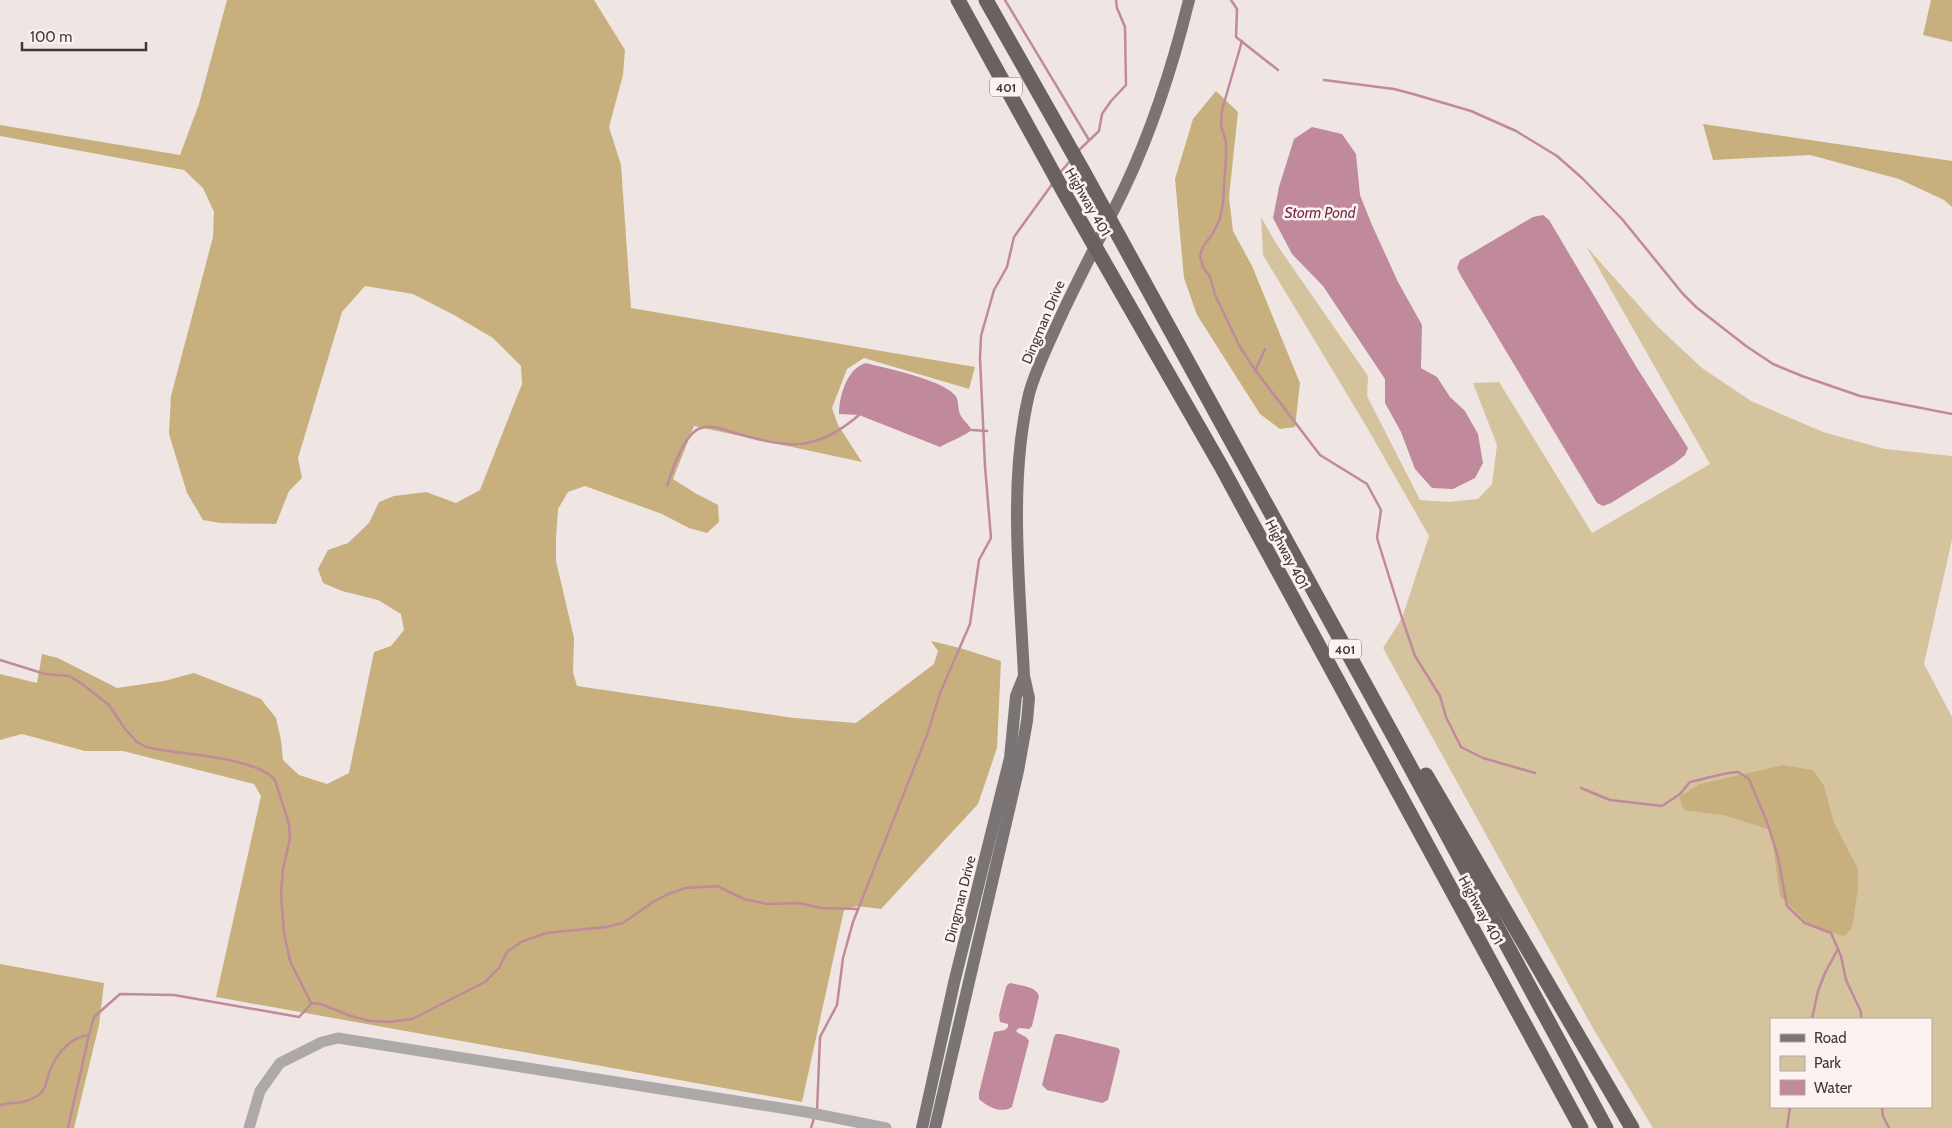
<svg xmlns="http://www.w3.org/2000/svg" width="1952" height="1128" viewBox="0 0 1952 1128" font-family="Cabin,sans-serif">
	<rect width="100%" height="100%" fill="#efe6e3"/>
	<path fill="#d5c39d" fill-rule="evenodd" d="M1261 217 1277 245 1368 376 1367 396 1420 500 1448 502 1478 499 1492 484 1497 445 1473 383 1499 382 1592 533 1710 464 1586 246 1658 327 1702 368 1751 401 1823 432 1885 449 1952 456V540L1924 664 1952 717V1128H1653L1594 1030 1383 648 1402 618 1429 536 1365 424 1263 255ZM1771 1019H1931V1107H1771Z"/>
	<g fill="#c7b07d">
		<path d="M227 0H594L625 50 623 75 609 127 621 165 631 308 975 367 969 389 864 358 847 369 832 408 838 425 862 462 694 426 673 479 695 493 718 505 719 522 707 533 689 528 662 514 585 486 568 492 558 509 556 539V561L574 638 573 672 577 686 794 718 856 723 934 664 938 651 931 641 960 648 1001 661 997 748 978 804 881 909 857 906 844 910 802 1102 216 997 261 796 254 784 123 751H85L22 734 0 740V674L37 683 42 654 58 658 117 688 164 681 194 673 261 699 276 718 281 740 283 760 299 775 327 784 349 773 374 652 391 646 404 630 401 614 378 600 342 591 323 583 318 569 328 550 348 543 369 523 379 502 394 496 426 492 456 503 480 490 522 384 521 366 493 338 454 315 413 294 365 286 342 312 298 458 302 478 289 491 276 524 220 523 203 520 187 493 169 434 171 396 213 237 214 212 203 188 184 170 0 136V125L180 155 199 104Z"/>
		<path d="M1931 0H1952V42L1923 35Z"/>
		<path d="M1216 91 1238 112 1229 197 1233 231 1252 266 1300 383 1295 427 1280 429 1260 414 1197 315 1184 278 1175 179 1193 119Z"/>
		<path d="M1703 124 1952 161V207L1944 200 1899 179 1810 155 1713 160Z"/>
		<path d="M1783 765 1813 770 1824 786 1834 823 1858 869V889L1852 928 1844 936 1812 927 1780 896 1771 830 1723 815 1684 810 1679 797 1700 784Z"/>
		<path d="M0 964 104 983 99 1025 74 1128H0Z"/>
	</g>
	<g fill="#c1899c">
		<path d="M1312 127 1342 134 1356 154 1360 195 1372 225 1398 282 1422 325 1421 368 1437 377 1450 397 1465 411 1478 434 1483 463 1475 478 1453 489 1432 488 1415 469 1401 432 1385 403V379L1323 286 1292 254 1273 218 1279 187 1294 139Z"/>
		<path d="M1543 215 1549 220 1637 368 1688 448 1685 455 1675 463 1611 503 1603 506 1597 503 1461 276 1457 268 1460 260 1533 217Z"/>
		<path d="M866 363C888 369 940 379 955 395 960 402 957 408 960 414 962 419 968 424 972 430 962 437 951 441 940 447L859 415 839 414C839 396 847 368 866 363Z"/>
		<path d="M1011 983C1021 986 1036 986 1039 996L1032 1026 1029 1029 1019 1028 1016 1031 1018 1033 1026 1037 1029 1041 1012 1107C1002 1114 987 1107 979 1099V1093L994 1032 1005 1030 1008 1027V1024L1000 1022 999 1015 1006 987 1008 984Z"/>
		<path d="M1056 1034H1061L1118 1048 1120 1051 1108 1100 1102 1103 1047 1090 1042 1085 1054 1037Z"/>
	</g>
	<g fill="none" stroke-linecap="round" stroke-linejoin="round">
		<g stroke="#c1899c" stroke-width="2.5">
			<path d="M1005 0 1089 140"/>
			<path d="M1231 0 1237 9 1236 37 1278 70"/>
			<path d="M1242 41 1222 110 1221 125 1226 142V157L1223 203 1220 219 1213 233 1203 247 1200 256 1203 267 1210 277 1216 297 1239 345 1255 370 1320 455 1367 484 1381 510 1377 538 1402 618 1415 656 1440 696 1446 717 1461 747 1483 758 1535 773"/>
			<path d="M1324 80 1394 89 1413 94 1471 111 1516 131 1557 156 1582 178 1622 219 1683 294 1696 307 1746 346 1773 364 1802 376 1860 396 1952 414"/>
			<path d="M1078 151 1099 131 1102 114 1111 101 1126 85 1125 27 1117 8 1116 0"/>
			<path d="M1059 174 1070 161"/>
			<path d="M1255 371 1265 349"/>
			<path d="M972 430 987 431"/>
			<path d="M667 486C672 471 684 433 701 428 711 424 725 430 735 433 788 448 815 453 859 415"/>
			<path d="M0 660 45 674 69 676 81 683 109 705 125 729 137 742 146 747C178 755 255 756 275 780L289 824 290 839 283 869 281 894 284 933 290 961 311 1003"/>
			<path d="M1581 788 1610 800 1662 806 1680 794 1690 782C1706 779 1721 773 1738 772L1749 779 1767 822 1778 857 1787 906 1805 923 1831 933 1841 956 1846 980 1861 1012V1019"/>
			<path d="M1812 1019 1818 991 1825 973 1838 949"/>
			<path d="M0 1105C12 1102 26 1104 37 1096 46 1091 46 1082 49 1073 55 1056 69 1037 89 1035L94 1017 120 994 174 995 299 1017 312 1003 321 1004 351 1016 370 1021 389 1022 412 1019 485 982 499 968 507 952 521 942 546 933 606 927 623 923 653 902 668 894 686 888 717 886 744 899 768 904 799 903 822 908 858 909"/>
			<path d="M1882 1107 1883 1116 1889 1128"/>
			<path d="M817 1111 820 1037 837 1005 843 958 853 922 927 735 940 693 970 624 979 560 991 538 985 466 980 358 981 336 994 290 1007 267 1014 237 1053 183"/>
			<path d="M68 1128 89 1035"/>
			<path d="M811 1128 814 1118"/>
			<path d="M1787 1128 1790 1107"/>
		</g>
		<path stroke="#ada9a9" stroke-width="11" d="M249 1128 260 1091 280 1063 322 1042 338 1038 806 1112 886 1128"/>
		<g stroke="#7b7474" stroke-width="12">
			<path d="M922 1128 954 983 1010 758 1016 696 1024 676"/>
			<path d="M935 1128 1018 771 1027 721 1029 698 1024 676C1020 587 1008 481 1029 394 1035 372 1046 349 1056 327 1077 280 1102 235 1124 189 1153 128 1173 65 1189 0"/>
		</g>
		<g stroke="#6a6261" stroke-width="15">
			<path d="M958 0 1066 196 1221 466 1581 1128"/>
			<path d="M986 0 1083 171 1405 757 1606 1128"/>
			<path d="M1426 775 1632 1128"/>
		</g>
	</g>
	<g text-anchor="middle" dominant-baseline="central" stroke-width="5" stroke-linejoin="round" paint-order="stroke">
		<g fill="#fcf3f0" stroke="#777270" stroke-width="1">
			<rect x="990" y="77.5" width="32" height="19" rx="4"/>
			<rect x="1329" y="639.5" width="32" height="19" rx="4"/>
		</g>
		<g font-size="12" font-weight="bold" fill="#3e3a39">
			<text x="1006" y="87">401</text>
			<text x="1345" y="649">401</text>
		</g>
		<g font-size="14" fill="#3e3a39" stroke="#fcf3f0">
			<text transform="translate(1088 202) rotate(60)">Highway 401</text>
			<text transform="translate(1043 322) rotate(-67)">Dingman Drive</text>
			<text transform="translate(1287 554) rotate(62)">Highway 401</text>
			<text transform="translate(960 899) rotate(-76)">Dingman Drive</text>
			<text transform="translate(1481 910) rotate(61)">Highway 401</text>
		</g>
		<g font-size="15" font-style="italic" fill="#742e4b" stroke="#fcf3f0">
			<text x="1320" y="213">Storm Pond</text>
		</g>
	</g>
	<rect x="1770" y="1018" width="162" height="90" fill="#fcf3f0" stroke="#b0a9a7"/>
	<rect x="1780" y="1034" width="25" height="8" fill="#7b7474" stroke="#b0a9a7"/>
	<text x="1814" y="1043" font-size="15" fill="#3e3a39">Road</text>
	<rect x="1780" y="1056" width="25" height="15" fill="#d5c39d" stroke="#b0a9a7"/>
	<text x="1814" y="1068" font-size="15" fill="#3e3a39">Park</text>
	<rect x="1780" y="1080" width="25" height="15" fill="#c1899c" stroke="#b0a9a7"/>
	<text x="1814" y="1093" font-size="15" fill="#3e3a39">Water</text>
	<path d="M22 42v8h124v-8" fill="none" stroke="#3e3a39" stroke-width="2.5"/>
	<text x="30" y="42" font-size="15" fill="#3e3a39" stroke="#fcf3f0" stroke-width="4" paint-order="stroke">100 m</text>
</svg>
